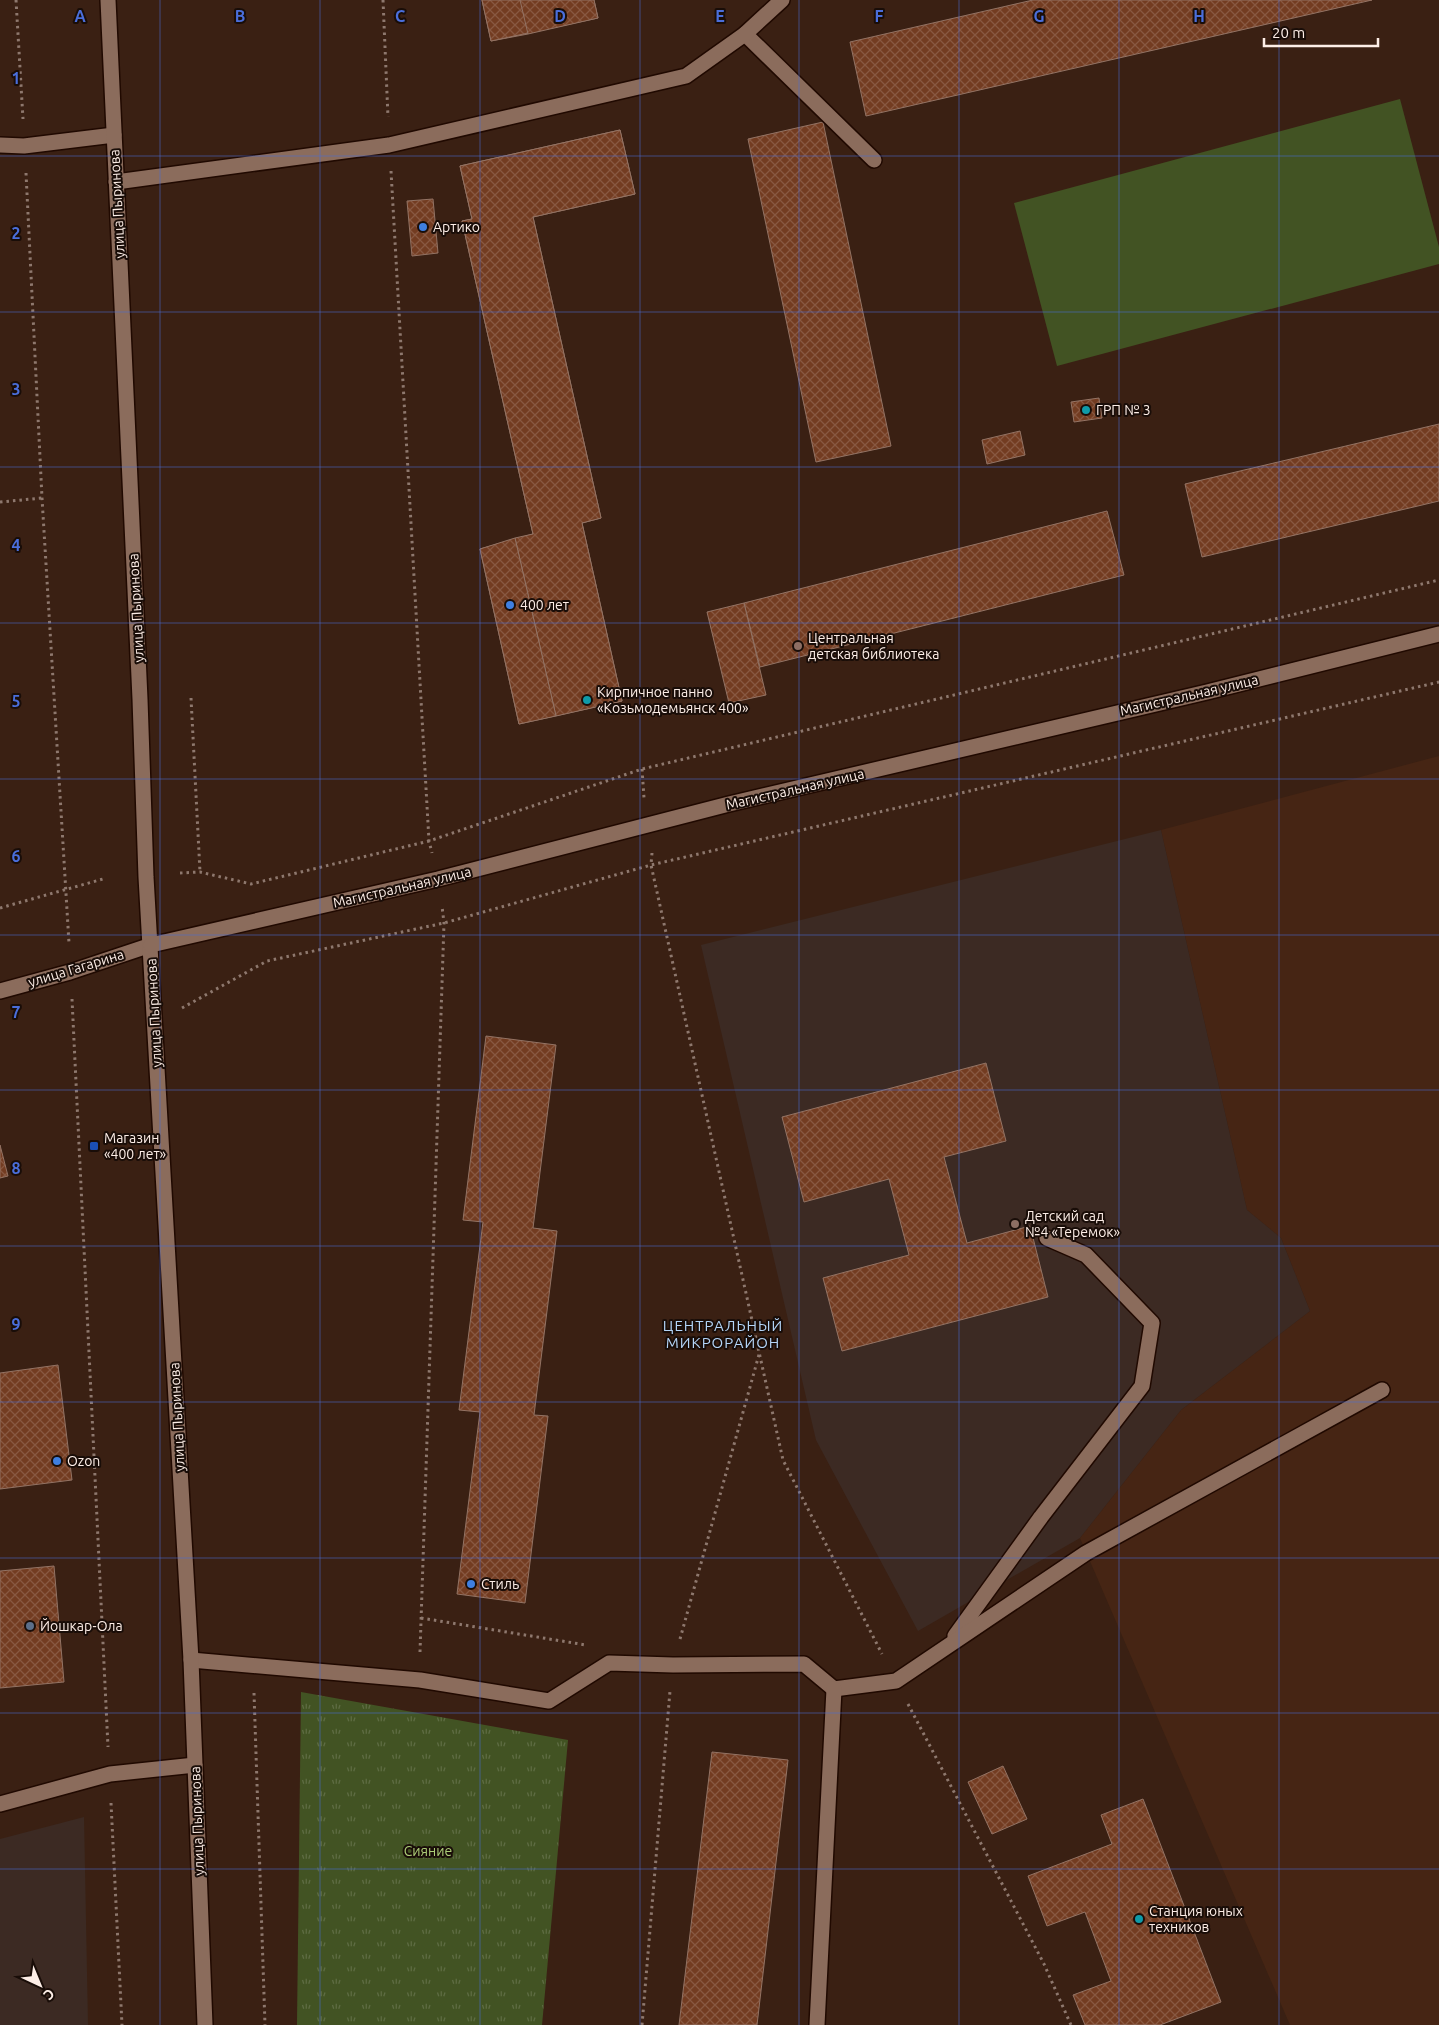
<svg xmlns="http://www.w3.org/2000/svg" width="1439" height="2025" viewBox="0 0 1439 2025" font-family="Ubuntu,sans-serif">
	<defs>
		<pattern id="park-tufts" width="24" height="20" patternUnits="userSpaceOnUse" patternTransform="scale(1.25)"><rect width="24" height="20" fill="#425323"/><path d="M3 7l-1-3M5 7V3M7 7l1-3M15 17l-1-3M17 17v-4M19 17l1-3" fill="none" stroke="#5e6c43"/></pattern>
		<pattern id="building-cross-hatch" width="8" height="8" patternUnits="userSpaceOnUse" patternTransform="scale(1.25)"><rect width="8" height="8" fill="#733c21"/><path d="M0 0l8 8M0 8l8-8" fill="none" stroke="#885841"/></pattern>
	</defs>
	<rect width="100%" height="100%" fill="#3a2013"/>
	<path fill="#462514" d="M1439 756V2025H1290L1080 1538 1181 1410 1310 1311 1281 1238 1247 1210 1161 830Z"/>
	<g fill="#3c2a23">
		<path d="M1161 830 1247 1210 1281 1238 1310 1311 1181 1410 1080 1538 918 1631 816 1440 701 945Z"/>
		<path d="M84 1817 88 2025H0V1839Z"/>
	</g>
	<path fill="#425323" d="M1400 99 1439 247V264L1057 366 1014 203Z"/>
	<path fill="url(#park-tufts)" d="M301 1692 568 1740 542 2025H297Z"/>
	<g fill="url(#building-cross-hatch)" stroke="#937364">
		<path d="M482 0H520L528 34 491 41Z"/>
		<path d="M482 0H594L598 18 491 41Z"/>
		<path d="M520 0H594L598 18 528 34Z"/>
		<path d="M1033 0H1372L866 116 850 42Z"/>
		<path d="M823 122 891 446 816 462 748 139Z"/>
		<path d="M620 130 635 194 533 217 601 518 582 523 622 701 519 724 480 549 533 534 462 221 472 219 460 166Z"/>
		<path d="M620 130 635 194 533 217 601 518 582 523 622 701 556 716 515 538 533 534 462 221 472 219 460 166Z"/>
		<path d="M433 199 438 253 412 256 407 201Z"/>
		<path d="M1099 398 1102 418 1074 422 1071 402Z"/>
		<path d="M1439 424V501L1202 557 1185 484Z"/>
		<path d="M1020 431 1025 455 987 464 982 440Z"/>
		<path d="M1107 511 1124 575 760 667 744 603Z"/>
		<path d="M515 538 556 716 519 724 480 549Z"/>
		<path d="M744 603 766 695 729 703 707 612Z"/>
		<path d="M486 1036 556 1045 533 1228 557 1231 534 1415 548 1416 525 1603 457 1594 480 1412 459 1410 483 1222 463 1220Z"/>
		<path d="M986 1063 1006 1141 944 1157 967 1243 1030 1226 1048 1297 842 1351 823 1278 909 1255 889 1179 804 1202 782 1117Z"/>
		<path d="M0 1145 8 1176 0 1178Z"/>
		<path d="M58 1365 72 1480 0 1489V1373Z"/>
		<path d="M54 1566 64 1682 0 1688V1571Z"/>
		<path d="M712 1752 788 1760 757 2025H679Z"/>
		<path d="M1003 1766 1027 1819 992 1834 968 1782Z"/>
		<path d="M1143 1799 1221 2002 1160 2025H1085L1073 1995 1111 1981 1085 1912 1047 1926 1028 1876 1112 1844 1101 1815Z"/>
	</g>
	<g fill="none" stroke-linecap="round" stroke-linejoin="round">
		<g stroke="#200900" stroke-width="18">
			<g id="lane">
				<path d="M745 34 874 160"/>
				<path d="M0 145 24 146 114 135"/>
				<path d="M116 182 389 145 686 76 745 34 782 0"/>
				<path d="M955 1636 1041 1517 1142 1386 1152 1323 1086 1255 1047 1238"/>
				<path d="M191 1660 420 1680 549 1701 609 1663 673 1665 804 1664 834 1689 896 1681 1086 1553 1382 1390"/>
				<path d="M0 1804 110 1774 195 1765"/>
				<path d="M817 2025 834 1689"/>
			</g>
		</g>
		<g stroke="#200900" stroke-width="18">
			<path id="street" d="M0 991 70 972 151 945"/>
		</g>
		<g stroke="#200900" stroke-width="18">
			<g id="secondary">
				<path d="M108 0 140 699 146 877 191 1660 205 2025"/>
				<path d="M151 945 438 879 729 804 1207 692 1439 634"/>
			</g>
		</g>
		<g stroke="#8e786e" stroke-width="3" stroke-dasharray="2.5 4" stroke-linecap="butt">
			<path d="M16 0 23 119"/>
			<path d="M383 0 388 117"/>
			<path d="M391 171 429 841 432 853"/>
			<path d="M26 173 42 498 69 943"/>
			<path d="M0 502 42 498"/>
			<path d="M191 698 200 872"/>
			<path d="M642 769 644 798"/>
			<path d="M652 853 651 865 783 1460 882 1654"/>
			<path d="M180 873 200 872 251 884 429 841 642 769 1439 580"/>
			<path d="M0 908 103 879"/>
			<path d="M72 999 108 1747"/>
			<path d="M182 1008 267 961 444 923 651 865 1439 682"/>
			<path d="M421 1618 586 1645"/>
			<path d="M680 1639 760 1351"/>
			<path d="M420 1652 444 923 442 906"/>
			<path d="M254 1693 265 2025"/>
			<path d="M908 1704 1044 1964 1071 2025"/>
			<path d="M111 1803 122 2025"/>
			<path d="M642 2025 670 1691"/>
		</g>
		<use href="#lane" stroke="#8b6c5c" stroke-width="15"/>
		<use href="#street" stroke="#8b6c5c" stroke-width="15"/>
		<use href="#secondary" stroke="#8b6c5c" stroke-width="15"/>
	</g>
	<path fill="none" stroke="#4a6edb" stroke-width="1" stroke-opacity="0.55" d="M160 0V2025M320 0V2025M480 0V2025M640 0V2025M799 0V2025M959 0V2025M1119 0V2025M1279 0V2025M0 156H1439M0 312H1439M0 467H1439M0 623H1439M0 779H1439M0 935H1439M0 1090H1439M0 1246H1439M0 1402H1439M0 1558H1439M0 1713H1439M0 1869H1439"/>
	<g fill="#3f7fe0" stroke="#190d08" stroke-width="2">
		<circle cx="423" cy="227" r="5"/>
		<circle cx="510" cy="605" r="5"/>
		<circle cx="57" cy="1461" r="5"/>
		<circle cx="471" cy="1584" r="5"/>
	</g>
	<g fill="#0f9aa8" stroke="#190d08" stroke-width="2">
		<circle cx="1086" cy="410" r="5"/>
		<circle cx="587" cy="700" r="5"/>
		<circle cx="1139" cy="1919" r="5"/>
	</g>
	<g fill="#8d6e63" stroke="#190d08" stroke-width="2">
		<circle cx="798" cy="646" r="5"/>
		<circle cx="1015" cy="1224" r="5"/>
	</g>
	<rect fill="#1a4fb4" stroke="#190d08" stroke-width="2" x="89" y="1141" width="10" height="10" rx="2.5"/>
	<circle fill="#5c6f8a" stroke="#190d08" stroke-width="2" cx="30" cy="1626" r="5"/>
	<g text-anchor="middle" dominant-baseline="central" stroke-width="4" stroke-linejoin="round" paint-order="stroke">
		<g font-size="14" fill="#fdeee7" stroke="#190d08">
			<text transform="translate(117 204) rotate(-93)">улица Пыринова</text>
			<text transform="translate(136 608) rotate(-93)">улица Пыринова</text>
			<text transform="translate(1189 695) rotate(-13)">Магистральная улица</text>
			<text transform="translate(795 789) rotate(-13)">Магистральная улица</text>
			<text transform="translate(402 887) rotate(-13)">Магистральная улица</text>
			<text transform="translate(76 968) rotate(-17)">улица Гагарина</text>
			<text transform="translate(154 1013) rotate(-93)">улица Пыринова</text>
			<text transform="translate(177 1417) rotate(-93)">улица Пыринова</text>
			<text transform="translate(197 1821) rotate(-92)">улица Пыринова</text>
		</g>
		<g font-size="14" fill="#fdeee7" stroke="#190d08" text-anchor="start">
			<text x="433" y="227">Артико</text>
			<text x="1096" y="410">ГРП № 3</text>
			<text x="520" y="605">400 лет</text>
			<text x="808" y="638">Центральная<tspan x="808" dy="16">детская библиотека</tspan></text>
			<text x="597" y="692">Кирпичное панно<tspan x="597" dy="16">«Козьмодемьянск 400»</tspan></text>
			<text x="104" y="1138">Магазин<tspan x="104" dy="16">«400 лет»</tspan></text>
			<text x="1025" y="1216">Детский сад<tspan x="1025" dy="16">№4 «Теремок»</tspan></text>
			<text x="67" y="1461">Ozon</text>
			<text x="481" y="1584">Стиль</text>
			<text x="40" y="1626">Йошкар-Ола</text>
			<text x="1149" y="1911">Станция юных<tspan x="1149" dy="16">техников</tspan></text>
		</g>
		<g font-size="14" fill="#accd77" stroke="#190d08">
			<text x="428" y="1851">Сияние</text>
		</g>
		<g font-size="15" letter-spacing="1" fill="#b4d5f8" stroke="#190d08">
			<text x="723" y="1325">ЦЕНТРАЛЬНЫЙ<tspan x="723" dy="17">МИКРОРАЙОН</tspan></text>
		</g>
	</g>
	<g font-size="16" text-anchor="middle" font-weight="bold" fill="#4a6edb" stroke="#190d08" stroke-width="4" stroke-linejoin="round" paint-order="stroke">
		<text x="80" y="22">A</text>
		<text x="240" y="22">B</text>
		<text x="400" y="22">C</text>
		<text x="560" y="22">D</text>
		<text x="720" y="22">E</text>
		<text x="879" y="22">F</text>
		<text x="1039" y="22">G</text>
		<text x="1199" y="22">H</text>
		<text x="16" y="84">1</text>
		<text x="16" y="239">2</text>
		<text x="16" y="395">3</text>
		<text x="16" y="551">4</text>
		<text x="16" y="707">5</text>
		<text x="16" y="862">6</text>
		<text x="16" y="1018">7</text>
		<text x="16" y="1174">8</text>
		<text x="16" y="1330">9</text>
	</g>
	<g transform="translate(40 1985) rotate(136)" stroke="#190d08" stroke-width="4" paint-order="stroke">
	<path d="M0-4L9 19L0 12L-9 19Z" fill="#fdeee7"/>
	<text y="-8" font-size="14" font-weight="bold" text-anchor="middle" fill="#fdeee7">С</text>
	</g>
	<path d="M1264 38v8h114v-8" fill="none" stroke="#fdeee7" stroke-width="2.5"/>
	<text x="1272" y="38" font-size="15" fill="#fdeee7" stroke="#190d08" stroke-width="4" paint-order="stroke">20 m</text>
</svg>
